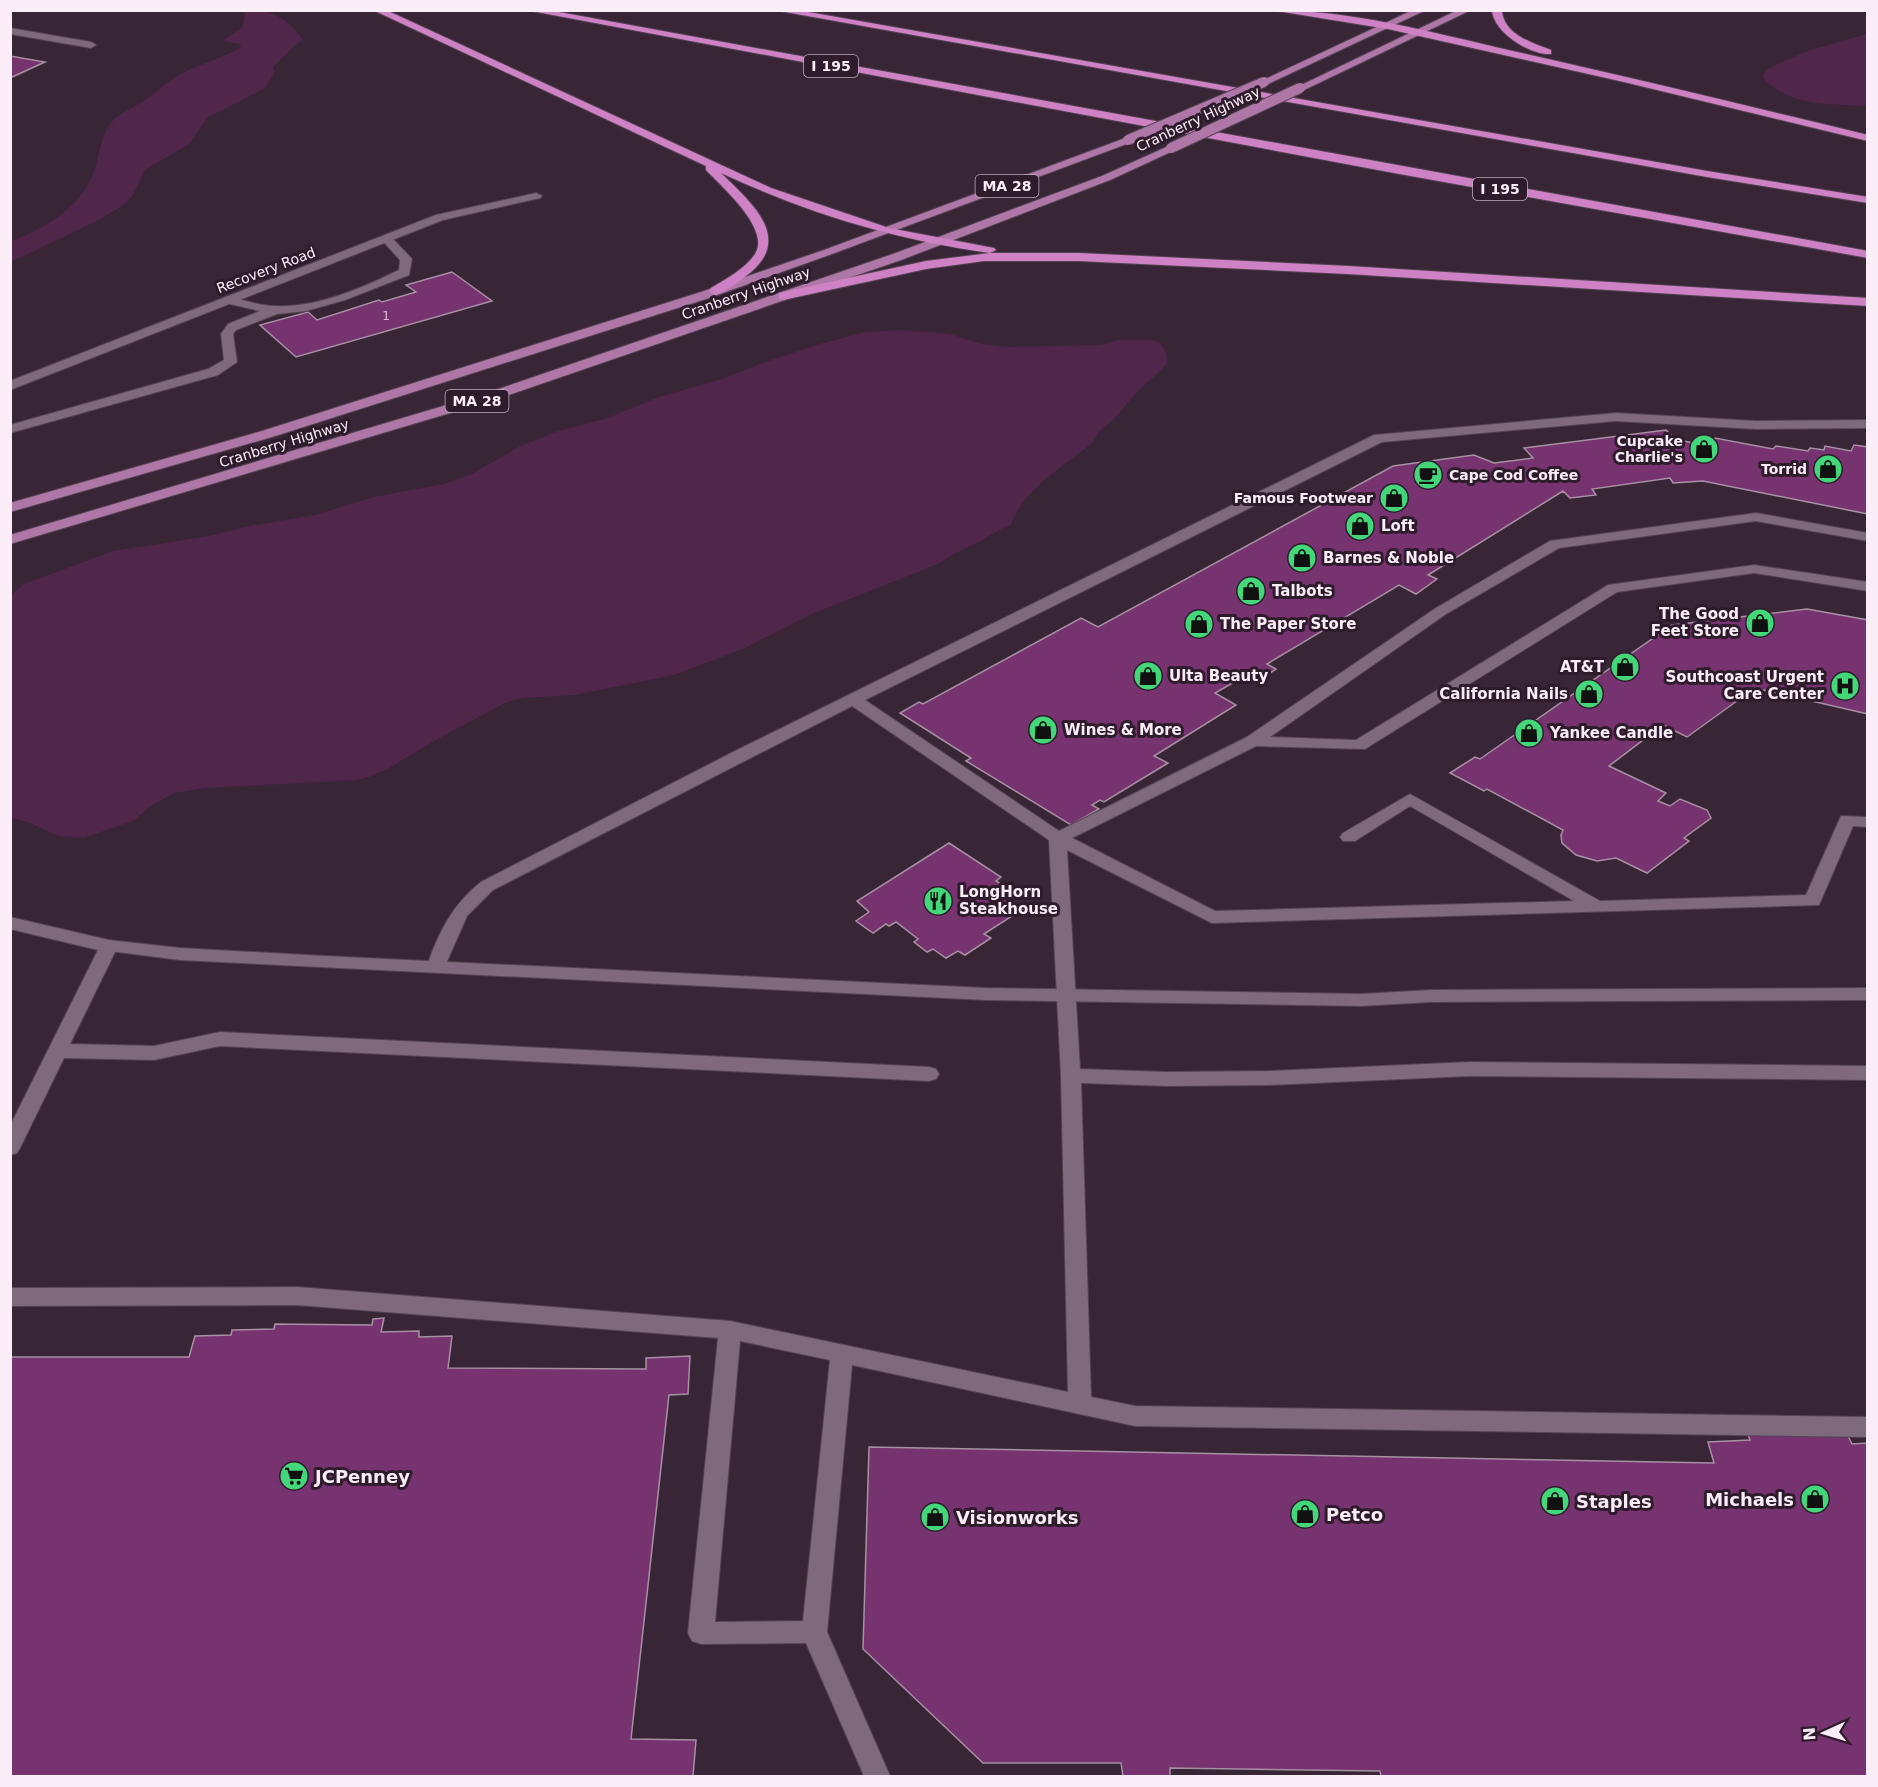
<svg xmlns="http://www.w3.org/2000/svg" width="1878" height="1787" viewBox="0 0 1878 1787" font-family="'DejaVu Sans',sans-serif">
	<rect width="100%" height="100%" fill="#382636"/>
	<g fill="#50264b">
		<path d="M245 11C269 7 288 19 302 39L273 67 275 72 265 88 207 118 189 144 145 170 133 195 126 203 99 220 11 262V241C47 228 85 205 96 165 101 147 102 129 118 116 125 111 134 107 142 102 157 92 169 79 187 71 205 62 224 58 241 47L240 44 222 41 243 27Z"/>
		<path d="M1867 34V106C1831 104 1790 107 1763 78L1765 70 1807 51Z"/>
		<path d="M900 330 950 334 981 344 1006 347 1101 345 1118 340H1150L1159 342 1166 352 1167 363 1159 372 1138 391 1113 420 1099 432 1092 443C1064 466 1023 489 1011 525 999 529 991 535 980 541 966 549 953 553 940 563L812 614 745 648 674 675 574 695 522 698 505 703 439 738 389 768 369 777 356 780 205 788 174 793 149 807 135 820 84 838 58 836 28 822 11 818V595L24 584 113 551 210 536 249 526 315 515 374 497 444 484 472 474 519 447 555 432 608 418 659 397 725 378 760 364 816 345 866 332Z"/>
	</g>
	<g fill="#773370" stroke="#a790a3" stroke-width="1.5">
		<path d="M10 56 45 62 10 78Z"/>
		<path d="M452 272 492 301 296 357 260 325 308 312 317 320 379 300 382 302 416 292 406 285Z"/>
		<path d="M1666 430 1675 439 1711 447 1715 438 1773 449 1776 446 1808 451 1810 448 1824 450 1825 446 1851 451 1854 445 1868 447V514L1703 481 1673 483 1670 478 1592 489 1596 495 1570 498 1563 491 1428 575 1437 579 1416 594 1399 585 1267 664 1276 669 1255 683 1243 677 1215 693 1236 705 1154 756 1168 763 1104 802 1100 800 1092 805 1099 809 1071 825 966 761 971 758 900 713 919 702 923 704 1081 618 1098 627 1393 466 1474 455 1494 463 1533 458 1524 448Z"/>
		<path d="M1807 609 1868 620V714L1755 688 1687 737 1663 725 1609 766 1666 793 1658 801 1670 806 1680 799 1707 810 1711 818 1684 838 1689 841 1647 873 1616 858 1597 861 1576 855 1562 843 1561 835 1563 830 1487 789 1484 791 1450 773 1475 757 1480 759 1672 625Z"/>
		<path d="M949 843 1001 877 996 881 1004 886 996 891 1023 909 984 934 991 938 965 955 958 951 946 958 933 949 927 952 914 942 918 939 896 922 889 926 886 924 873 933 856 921 869 912 857 901Z"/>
		<path d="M384 1318 381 1332 419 1331V1337L452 1336 448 1368 646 1369V1358L690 1356 688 1394 669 1395 631 1739 696 1740 693 1776H10V1357H189L195 1336 231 1335 232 1330 274 1329 275 1324 372 1325 373 1319Z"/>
		<path d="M1746 1429 1845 1430 1852 1444 1868 1443V1776H1381L1380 1771 1170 1768V1776H1123L1121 1763H983L863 1649 869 1447 1714 1463 1708 1442 1750 1440Z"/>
	</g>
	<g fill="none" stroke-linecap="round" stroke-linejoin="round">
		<g stroke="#544452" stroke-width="2">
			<g id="lane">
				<path d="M10 28 91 42 96 45 91 48 10 34Z"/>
				<path d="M386 235 390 236 412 259 409 275 345 300 306 311 277 314 236 330 233 334 237 362 218 375 10 433V425L208 369 224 360 221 334 228 324 260 311 225 303V297L229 296C244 300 259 306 275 306 317 308 362 288 399 270L400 260 380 238Z"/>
				<path d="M1616 413 1756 421 1868 420V428L1756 429 1616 421 1382 442 865 700 1059 831 1247 737 1436 608 1550 541 1756 513 1868 533V541L1756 521 1559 548 1446 614 1270 737 1356 740 1608 585 1754 565 1868 582V591L1754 573 1617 592 1365 749 1256 746 1072 838 1215 911 1574 901 1410 806 1355 841H1343L1340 837 1343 833 1410 794 1600 901 1806 895 1841 816 1868 817V827L1853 826 1819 905 1212 923 1067 850 1080 1069 1167 1072 1268 1071 1470 1062 1868 1066V1080L1470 1076 1268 1085 1167 1086 1081 1083 1091 1397 1135 1406 1868 1417V1437L1135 1426 852 1365 827 1632 890 1776H864L806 1643 701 1644 692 1641 688 1633 718 1338 297 1305 10 1306V1288L297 1287 730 1321 1068 1392 1061 1076 1049 840 852 706 493 890 467 916 445 966 443 970 436 972 429 970 427 966C439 932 452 905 481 882L733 752 1374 435ZM740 1341 830 1360 803 1621 715 1622Z"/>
				<path d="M10 917 109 940 116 942 118 946 70 1044 154 1046 220 1032 929 1067 936 1069 939 1074 936 1079 929 1081 220 1046 154 1060 64 1058 20 1148 17 1153 10 1155V1126L98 950 10 929Z"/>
			</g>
		</g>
		<g stroke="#544452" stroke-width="2">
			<g id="street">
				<path d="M536 193 542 196 540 198 443 220 10 390V381L436 215Z"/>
				<path d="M109 940 180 948 325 956 986 988 1361 994 1431 990 1868 988V1000L1431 1002 1361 1006 986 1000 180 960 102 950 100 946 102 942Z"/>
			</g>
		</g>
		<g stroke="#544452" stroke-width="2">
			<g id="primary">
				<path d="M1413 10H1426L1268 84 1259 82Z"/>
				<path d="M1458 10H1471L1304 90 1295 88Z"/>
				<path d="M1128 137 1133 140 1132 142 832 254 709 298 272 437 10 512V503L262 431 701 292 824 250Z"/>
				<path d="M1171 145 1175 146V150L1110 180 901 260 497 399 10 544V535L487 393 893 254 1102 176Z"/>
			</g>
		</g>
		<g stroke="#544452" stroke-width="2">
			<g id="highway">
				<path d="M373 10H386L771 188 889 228 994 248 996 250 990 253H1079L1348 266 1868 298V306L1348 274 1079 261H984L926 269 783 300 779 299V293L926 261 990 253C892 239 810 214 721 173 749 201 793 236 751 272 741 280 728 291 715 295L709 291 711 288C726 279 745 269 755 254 771 229 722 187 706 170V166Z"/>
				<path d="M526 10H548L1868 251V258L1394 173Z"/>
				<path d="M774 10H797L1707 171 1868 197V203L1707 177Z"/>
				<path d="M1271 10C1351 10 1430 32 1508 50 1628 77 1748 106 1868 135V141L1624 82 1388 29Z"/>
				<path d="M1492 10H1502C1503 34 1532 43 1551 50V54C1531 56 1493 32 1492 10Z"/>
			</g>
		</g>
		<use href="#lane" fill="#7f697c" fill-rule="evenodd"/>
		<use href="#street" fill="#7f697c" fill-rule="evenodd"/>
		<use href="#primary" fill="#af77a8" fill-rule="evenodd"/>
		<use href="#highway" fill="#cf81c5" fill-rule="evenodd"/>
		<g stroke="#544452" stroke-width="12" stroke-linecap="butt">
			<g id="primary-bridge">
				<path d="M1128 140 1264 82"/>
				<path d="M1171 148 1300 88"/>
			</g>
		</g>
		<use href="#primary-bridge" stroke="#af77a8" stroke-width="10"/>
	</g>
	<defs>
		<g id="shop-disc" transform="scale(1.5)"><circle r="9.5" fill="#44d77a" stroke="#2e1c2c"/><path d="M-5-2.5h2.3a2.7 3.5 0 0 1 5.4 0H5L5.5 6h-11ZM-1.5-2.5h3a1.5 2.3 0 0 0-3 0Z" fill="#111"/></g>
		<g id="cafe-disc" transform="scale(1.5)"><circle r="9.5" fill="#44d77a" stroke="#2e1c2c"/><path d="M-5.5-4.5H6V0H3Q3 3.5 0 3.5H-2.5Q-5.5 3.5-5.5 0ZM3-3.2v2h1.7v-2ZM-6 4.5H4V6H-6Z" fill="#111"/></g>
		<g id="hospital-disc" transform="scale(1.5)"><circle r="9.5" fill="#44d77a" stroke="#2e1c2c"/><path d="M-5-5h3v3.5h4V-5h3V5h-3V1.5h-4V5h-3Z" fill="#111"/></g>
		<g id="restaurant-disc" transform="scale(1.5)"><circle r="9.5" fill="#44d77a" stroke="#2e1c2c"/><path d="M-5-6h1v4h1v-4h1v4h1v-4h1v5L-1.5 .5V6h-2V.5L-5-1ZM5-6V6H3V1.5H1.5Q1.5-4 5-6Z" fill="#111"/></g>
		<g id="supermarket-disc" transform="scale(1.5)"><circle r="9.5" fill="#44d77a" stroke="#2e1c2c"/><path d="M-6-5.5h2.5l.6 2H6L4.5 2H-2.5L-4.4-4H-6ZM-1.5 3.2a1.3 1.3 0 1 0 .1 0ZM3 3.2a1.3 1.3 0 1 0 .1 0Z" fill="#111"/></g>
	</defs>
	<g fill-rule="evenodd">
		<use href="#shop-disc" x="1704" y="449"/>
		<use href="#shop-disc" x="1828" y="469"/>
		<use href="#cafe-disc" x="1428" y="475"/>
		<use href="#shop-disc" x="1394" y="498"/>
		<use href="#shop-disc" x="1360" y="526"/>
		<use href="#shop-disc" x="1302" y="558"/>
		<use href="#shop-disc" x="1251" y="591"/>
		<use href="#shop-disc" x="1760" y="623"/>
		<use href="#shop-disc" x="1199" y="624"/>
		<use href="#shop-disc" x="1625" y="667"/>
		<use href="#shop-disc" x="1148" y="676"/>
		<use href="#hospital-disc" x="1845" y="686"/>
		<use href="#shop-disc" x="1589" y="694"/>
		<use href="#shop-disc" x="1043" y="730"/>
		<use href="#shop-disc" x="1529" y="733"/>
		<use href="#restaurant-disc" x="938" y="901"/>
		<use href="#supermarket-disc" x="294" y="1476"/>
		<use href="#shop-disc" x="1815" y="1499"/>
		<use href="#shop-disc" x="1555" y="1501"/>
		<use href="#shop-disc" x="1305" y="1514"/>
		<use href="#shop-disc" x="935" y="1517"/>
	</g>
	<g text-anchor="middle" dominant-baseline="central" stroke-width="6" stroke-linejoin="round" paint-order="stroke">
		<g font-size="12" fill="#d9bed6">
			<text x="386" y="316">1</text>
		</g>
		<g fill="#2e1c2c" stroke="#bdaebb" stroke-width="1.5">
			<rect x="804" y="55" width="54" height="22" rx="4.5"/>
			<rect x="975.5" y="175" width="63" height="22" rx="4.5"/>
			<rect x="1473" y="178" width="54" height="22" rx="4.5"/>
			<rect x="445.5" y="390" width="63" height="22" rx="4.5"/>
		</g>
		<g font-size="14" font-weight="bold" fill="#faedf8">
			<text x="831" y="66">I 195</text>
			<text x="1007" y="186">MA 28</text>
			<text x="1500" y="189">I 195</text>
			<text x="477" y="401">MA 28</text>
		</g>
		<g font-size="14" fill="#faedf8" stroke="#2e1c2c">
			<text transform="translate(1198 119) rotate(-25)">Cranberry Highway</text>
			<text transform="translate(266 270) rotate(-21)">Recovery Road</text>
			<text transform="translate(746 293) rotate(-19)">Cranberry Highway</text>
			<text transform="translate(284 443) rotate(-17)">Cranberry Highway</text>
		</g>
		<g font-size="14" font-weight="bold" fill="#faedf8" stroke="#2e1c2c" text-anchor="end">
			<text x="1683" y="441">Cupcake<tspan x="1683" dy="16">Charlie's</tspan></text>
			<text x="1807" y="469">Torrid</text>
			<text x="1449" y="475" text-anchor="start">Cape Cod Coffee</text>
			<text x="1373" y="498">Famous Footwear</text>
		</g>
		<g font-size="15" font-weight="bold" fill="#faedf8" stroke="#2e1c2c" text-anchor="start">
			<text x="1381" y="526">Loft</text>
			<text x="1323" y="558">Barnes &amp; Noble</text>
			<text x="1272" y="591">Talbots</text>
			<text x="1739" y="614" text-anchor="end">The Good<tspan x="1739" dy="17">Feet Store</tspan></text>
			<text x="1220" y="624">The Paper Store</text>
			<text x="1604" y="667" text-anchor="end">AT&amp;T</text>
			<text x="1169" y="676">Ulta Beauty</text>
			<text x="1824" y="677" text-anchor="end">Southcoast Urgent<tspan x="1824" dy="17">Care Center</tspan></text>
			<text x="1568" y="694" text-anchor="end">California Nails</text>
			<text x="1064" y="730">Wines &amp; More</text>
			<text x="1550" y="733">Yankee Candle</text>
			<text x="959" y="892">LongHorn<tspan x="959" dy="17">Steakhouse</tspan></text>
		</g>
		<g font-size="18" font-weight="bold" fill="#faedf8" stroke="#2e1c2c" text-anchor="start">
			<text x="315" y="1476">JCPenney</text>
			<text x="1794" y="1499" text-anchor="end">Michaels</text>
			<text x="1576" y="1501">Staples</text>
			<text x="1326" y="1514">Petco</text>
			<text x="956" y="1517">Visionworks</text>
		</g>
	</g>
	<rect width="1878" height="1787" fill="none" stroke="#faedf8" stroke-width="24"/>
	<g transform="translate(1824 1733) rotate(266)" stroke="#2e1c2c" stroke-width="4.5" paint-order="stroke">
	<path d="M0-4.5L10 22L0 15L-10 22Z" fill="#faedf8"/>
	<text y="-9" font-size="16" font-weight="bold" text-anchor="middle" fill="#faedf8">N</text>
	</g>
</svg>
